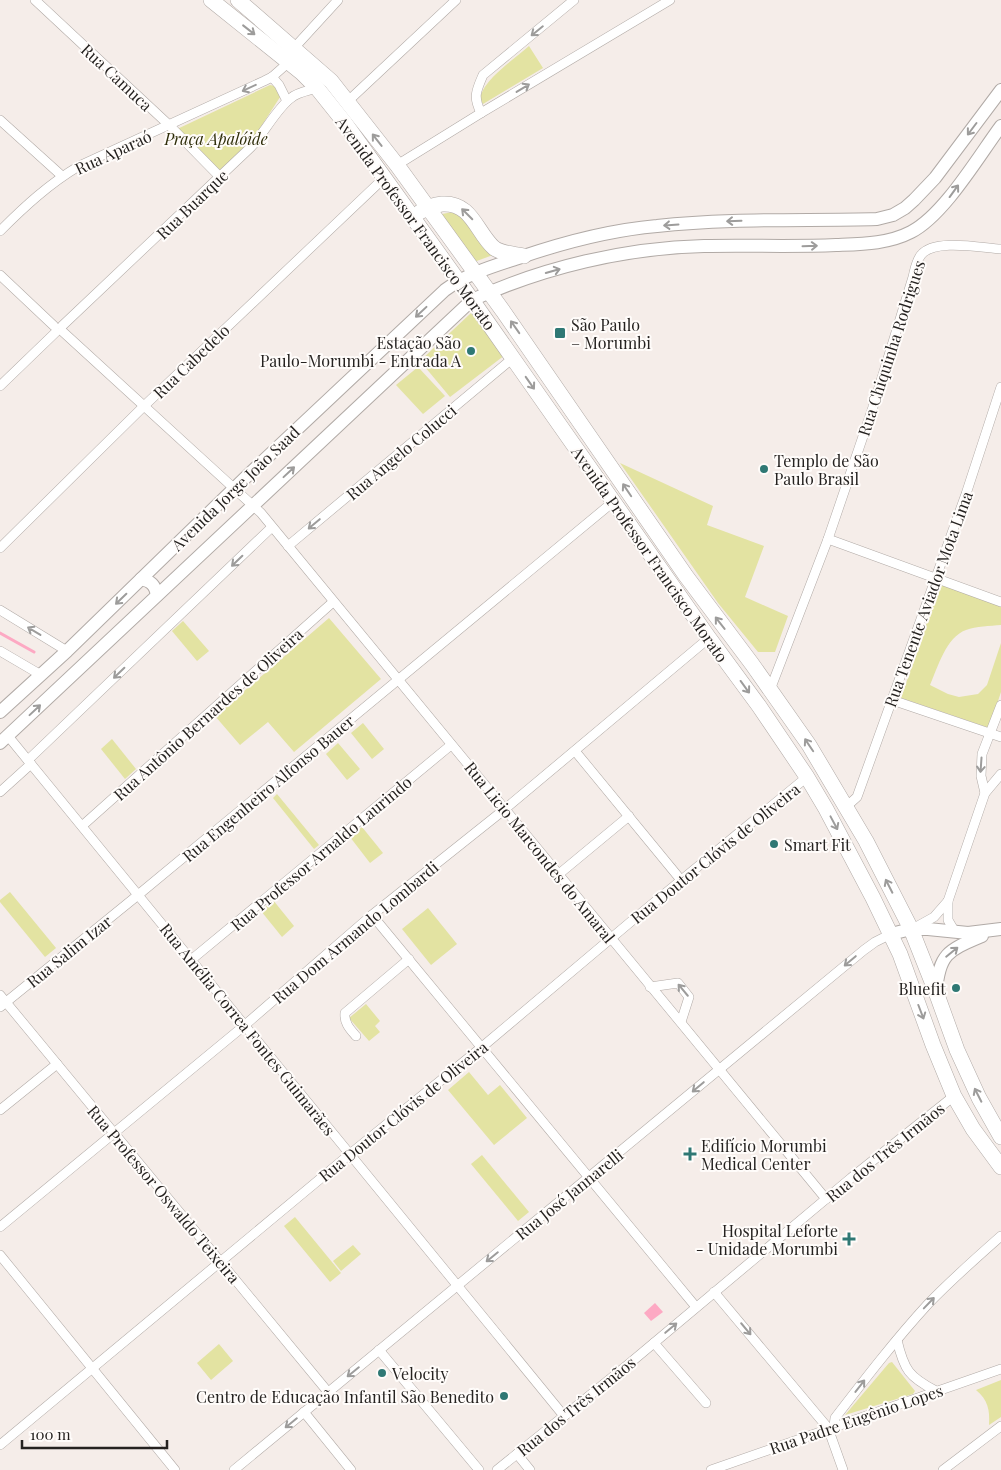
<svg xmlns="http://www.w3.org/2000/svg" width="1001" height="1470" viewBox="0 0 1001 1470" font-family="'Playfair Display',serif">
	<rect width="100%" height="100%" fill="#f5ede9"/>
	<g fill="#e3e3a2">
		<path d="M529 46 543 68 483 104 480 99C483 79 515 59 529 46Z"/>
		<path d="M270 85 279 87 282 94 253 139 217 173 173 131Z"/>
		<path d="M458 211 493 255 474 262 442 214Z"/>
		<path d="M471 313 505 355 450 397 420 361Z"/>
		<path d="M418 367 445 396 423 414 396 385Z"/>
		<path d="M620 463 713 506 707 525 764 546 745 597 788 616 775 652H758L718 603Z"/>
		<path d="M940 584 1001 605V625C990 626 976 626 966 630 946 637 938 667 930 685L948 694 959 697 978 694 987 685 1001 643V692L989 728 901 698Z"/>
		<path d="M329 618 381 679 294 752 268 722 240 745 215 716Z"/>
		<path d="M183 621 209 651 197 661 172 631Z"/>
		<path d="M363 723 384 749 372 759 351 733Z"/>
		<path d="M112 739 136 769 125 779 101 749Z"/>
		<path d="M338 743 360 769 347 780 326 754Z"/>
		<path d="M277 794 319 845 314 849 273 798Z"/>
		<path d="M362 827 383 853 370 863 350 837Z"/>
		<path d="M10 892 56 948 45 957 0 902V900Z"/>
		<path d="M273 900 294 926 282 937 261 911Z"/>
		<path d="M428 908 457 944 431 965 402 929Z"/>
		<path d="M366 1004 380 1021 375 1026 380 1032 369 1041 349 1018Z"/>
		<path d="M469 1072 488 1095 500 1085 527 1118 494 1145 448 1090Z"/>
		<path d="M482 1155 529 1212 518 1221 471 1164Z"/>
		<path d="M295 1217 341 1273 330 1282 284 1226Z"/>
		<path d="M353 1245 361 1254 341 1271 333 1261Z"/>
		<path d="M219 1344 233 1361 211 1380 197 1363Z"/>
		<path d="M892 1362 915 1391 913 1394 845 1415 889 1363Z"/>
		<path d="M1001 1380V1417L989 1425C990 1410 988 1400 976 1390Z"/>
	</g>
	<path fill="#fda9c3" d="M655 1303 663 1312 651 1321 644 1313Z"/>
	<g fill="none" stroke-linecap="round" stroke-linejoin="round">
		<path stroke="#fda9c3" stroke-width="3" d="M0 633 34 652"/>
		<g stroke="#b1aaa6" stroke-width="10">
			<g id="minor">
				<path d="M35 0 169 125 220 177"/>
				<path d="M294 48 338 0"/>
				<path d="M272 77 279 85 287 101"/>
				<path d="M347 102 456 0"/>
				<path d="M481 113C473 97 476 91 483 75L574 0"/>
				<path d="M0 120 62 176"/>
				<path d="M397 165 481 113 670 0"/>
				<path d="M0 231C25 206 49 184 79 166L264 81 272 77 289 62"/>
				<path d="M0 275 54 326"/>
				<path d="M62 326 251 147C264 133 278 107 291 98 298 92 308 91 317 88"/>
				<path d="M62 331 261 513 826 1199"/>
				<path d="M0 386 56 332"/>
				<path d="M828 539 1001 602"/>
				<path d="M288 546 513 358"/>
				<path d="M0 548 144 406 384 178"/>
				<path d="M0 610 67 651"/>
				<path d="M0 651 41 675"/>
				<path d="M770 690 828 539 873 407 913 277C915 269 916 261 921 255 934 238 982 248 1001 249"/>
				<path d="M892 700 1001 737"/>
				<path d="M8 736 564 1416"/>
				<path d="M575 751 681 880"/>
				<path d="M28 760 272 527"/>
				<path d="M0 792 31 764"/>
				<path d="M985 793 981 776 982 754 1001 705"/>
				<path d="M847 806 857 797 966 494 1001 387"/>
				<path d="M82 826 333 602"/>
				<path d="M559 874 629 816"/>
				<path d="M372 915 696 1307"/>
				<path d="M916 927 934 917 948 901"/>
				<path d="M955 932 948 920V901L985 793 1001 774"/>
				<path d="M191 960 451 745"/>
				<path d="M650 987 678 983 689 997 681 1022"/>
				<path d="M0 995 328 1392"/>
				<path d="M0 1007 138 895 613 502"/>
				<path d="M356 1036C350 1029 344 1023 345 1013L409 959"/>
				<path d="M0 1110 57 1064"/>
				<path d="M0 1227 245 1025 372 915 505 809 709 638"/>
				<path d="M0 1255 175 1470"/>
				<path d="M714 1292 828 1428 843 1470"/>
				<path d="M897 1340C904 1370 909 1377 936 1391"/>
				<path d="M654 1343 706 1403"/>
				<path d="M379 1350 479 1470"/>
				<path d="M304 1412 351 1470"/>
				<path d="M834 1426 835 1418C865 1379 895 1340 928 1304 951 1280 976 1258 1001 1236"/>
				<path d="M0 1445 350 1154 482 1047 634 919 807 777"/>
				<path d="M517 1454 530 1470"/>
				<path d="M234 1470 864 950 875 942 891 934"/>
				<path d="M497 1470 630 1363 851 1178 954 1096"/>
				<path d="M711 1470 1001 1369"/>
				<path d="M943 1470 1001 1426"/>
			</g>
		</g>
		<g stroke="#b1aaa6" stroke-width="14">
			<g id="secondary">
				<path d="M141 579C151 581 155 585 157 595"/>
				<path d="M0 712 67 651 245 478 445 290C468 273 494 266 521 257 565 242 611 230 657 226 730 218 804 221 877 219L893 215 905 208 914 200 935 178 1001 90"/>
				<path d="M0 743 472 300C544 267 625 248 704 246 748 245 792 247 836 245 861 244 888 244 911 232 944 215 978 157 1001 126"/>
				<path d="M891 934 911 929H928L968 933 1001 929"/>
				<path d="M936 992C939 953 949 950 982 936"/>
			</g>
		</g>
		<g stroke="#b1aaa6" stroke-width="16">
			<g id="trunk">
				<path d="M211 0 302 73 317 88 345 123 472 300 709 638 759 706 807 777 826 809 873 898 900 954 933 1045 954 1096 973 1129 1001 1167"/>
				<path d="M238 0 331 81 397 165 503 311 686 576 752 664 809 745 866 841 911 929 936 992 957 1050 979 1098 1001 1137"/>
				<path d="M420 212C427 207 434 205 442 204 472 202 476 232 494 248 502 254 515 254 524 256"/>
			</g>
		</g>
		<use href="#minor" stroke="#fff" stroke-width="9"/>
		<use href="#secondary" stroke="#fff" stroke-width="12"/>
		<use href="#trunk" stroke="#fff" stroke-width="15"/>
	</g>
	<defs><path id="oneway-shaft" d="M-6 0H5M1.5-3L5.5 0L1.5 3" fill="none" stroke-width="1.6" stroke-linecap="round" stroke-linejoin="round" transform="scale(1.25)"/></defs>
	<g stroke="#9d9c9b">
		<use href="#oneway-shaft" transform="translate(249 30) rotate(38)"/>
		<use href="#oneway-shaft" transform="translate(537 31) rotate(141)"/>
		<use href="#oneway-shaft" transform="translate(249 88) rotate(155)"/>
		<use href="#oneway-shaft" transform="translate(523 88) rotate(-31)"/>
		<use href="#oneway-shaft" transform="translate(972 129) rotate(127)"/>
		<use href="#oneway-shaft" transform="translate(377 140) rotate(-128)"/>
		<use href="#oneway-shaft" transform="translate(954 191) rotate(-54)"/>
		<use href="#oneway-shaft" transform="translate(467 214) rotate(-135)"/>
		<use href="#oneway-shaft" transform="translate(734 221) rotate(178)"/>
		<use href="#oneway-shaft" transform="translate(671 225) rotate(176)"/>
		<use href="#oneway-shaft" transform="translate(810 246) rotate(-2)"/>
		<use href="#oneway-shaft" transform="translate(553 271) rotate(-16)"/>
		<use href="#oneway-shaft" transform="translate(421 312) rotate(137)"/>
		<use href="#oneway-shaft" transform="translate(515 327) rotate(-125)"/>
		<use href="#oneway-shaft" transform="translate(530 383) rotate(55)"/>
		<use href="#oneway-shaft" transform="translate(289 472) rotate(-43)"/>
		<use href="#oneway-shaft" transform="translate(627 490) rotate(-124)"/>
		<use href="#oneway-shaft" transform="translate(314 524) rotate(140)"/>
		<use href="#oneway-shaft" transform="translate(237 561) rotate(136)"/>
		<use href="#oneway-shaft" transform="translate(121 599) rotate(136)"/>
		<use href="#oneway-shaft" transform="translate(720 623) rotate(-128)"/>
		<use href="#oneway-shaft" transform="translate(34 631) rotate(-149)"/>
		<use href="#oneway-shaft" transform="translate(119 673) rotate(136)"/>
		<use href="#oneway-shaft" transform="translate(745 687) rotate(54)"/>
		<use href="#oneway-shaft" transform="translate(35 710) rotate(-43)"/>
		<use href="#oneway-shaft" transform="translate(809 745) rotate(-124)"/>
		<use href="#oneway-shaft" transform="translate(981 765) rotate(94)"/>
		<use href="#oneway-shaft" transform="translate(834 823) rotate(62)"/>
		<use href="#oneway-shaft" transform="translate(889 886) rotate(-117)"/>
		<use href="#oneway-shaft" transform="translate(952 952) rotate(-39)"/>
		<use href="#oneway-shaft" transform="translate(850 961) rotate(140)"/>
		<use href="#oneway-shaft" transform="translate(683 990) rotate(-130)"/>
		<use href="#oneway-shaft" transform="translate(921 1012) rotate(69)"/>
		<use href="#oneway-shaft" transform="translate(698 1087) rotate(140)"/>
		<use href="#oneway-shaft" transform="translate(978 1095) rotate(-117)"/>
		<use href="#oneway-shaft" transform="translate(492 1257) rotate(141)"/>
		<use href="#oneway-shaft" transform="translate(929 1303) rotate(-46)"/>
		<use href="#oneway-shaft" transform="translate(671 1328) rotate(-40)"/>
		<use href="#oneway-shaft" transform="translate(746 1329) rotate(50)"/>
		<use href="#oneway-shaft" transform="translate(353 1372) rotate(141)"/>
		<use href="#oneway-shaft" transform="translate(860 1386) rotate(-52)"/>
		<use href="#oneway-shaft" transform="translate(291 1423) rotate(141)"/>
	</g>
	<g fill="#2f7874" stroke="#fffcfa" stroke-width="2">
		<rect x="554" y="327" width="12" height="12" rx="2.5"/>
		<circle cx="471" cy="351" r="5"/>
		<circle cx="764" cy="469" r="5"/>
		<circle cx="774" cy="844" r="5"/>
		<circle cx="956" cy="988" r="5"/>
		<path d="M687.5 1146.5h5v5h5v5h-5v5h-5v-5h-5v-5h5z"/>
		<path d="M846.5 1231.5h5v5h5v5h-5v5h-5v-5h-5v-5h5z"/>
		<circle cx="382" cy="1373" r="5"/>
		<circle cx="504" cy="1396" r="5"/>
	</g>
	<g text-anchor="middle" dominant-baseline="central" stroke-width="4" stroke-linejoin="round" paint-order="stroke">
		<g font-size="16" fill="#252220" stroke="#fffcfa">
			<text transform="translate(117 77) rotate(43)">Rua Camuca</text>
			<text transform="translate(113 152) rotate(-25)">Rua Aparaó</text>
			<text transform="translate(192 204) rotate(-44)">Rua Buarque</text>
			<text transform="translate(416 223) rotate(54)">Avenida Professor Francisco Morato</text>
			<text transform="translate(891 348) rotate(-72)">Rua Chiquinha Rodrigues</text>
			<text transform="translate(191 361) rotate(-44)">Rua Cabedelo</text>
			<text transform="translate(401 452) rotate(-40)">Rua Angelo Colucci</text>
			<text transform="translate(235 488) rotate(-44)">Avenida Jorge João Saad</text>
			<text transform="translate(650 554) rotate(55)">Avenida Professor Francisco Morato</text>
			<text transform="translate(928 599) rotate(-70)">Rua Tenente Aviador Mota Lima</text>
			<text transform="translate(208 714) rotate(-42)">Rua Antônio Bernardes de Oliveira</text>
			<text transform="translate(268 788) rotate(-40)">Rua Engenheiro Alfonso Bauer</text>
			<text transform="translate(540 852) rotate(51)">Rua Licio Marcondes do Amaral</text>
			<text transform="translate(321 853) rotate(-40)">Rua Professor Arnaldo Laurindo</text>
			<text transform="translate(715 853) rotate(-39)">Rua Doutor Clóvis de Oliveira</text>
			<text transform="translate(355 932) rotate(-40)">Rua Dom Armando Lombardi</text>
			<text transform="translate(69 951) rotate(-39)">Rua Salim Izar</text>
			<text transform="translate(248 1029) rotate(51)">Rua Amélia Correa Fontes Guimarães</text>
			<text transform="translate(403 1111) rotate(-39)">Rua Doutor Clóvis de Oliveira</text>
			<text transform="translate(885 1152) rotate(-39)">Rua dos Três Irmãos</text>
			<text transform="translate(164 1194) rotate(50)">Rua Professor Oswaldo Teixeira</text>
			<text transform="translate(569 1194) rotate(-39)">Rua José Jannarelli</text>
			<text transform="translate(576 1406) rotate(-39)">Rua dos Três Irmãos</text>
			<text transform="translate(856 1419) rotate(-19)">Rua Padre Eugênio Lopes</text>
		</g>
		<g font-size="16" font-style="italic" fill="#2e2d09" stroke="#fffcfa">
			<text x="216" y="138">Praça Apalóide</text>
		</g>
		<g font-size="16" fill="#252220" stroke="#fffcfa" text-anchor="start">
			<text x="571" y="324">São Paulo<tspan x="571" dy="18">– Morumbi</tspan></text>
			<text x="461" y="342" text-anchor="end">Estação São<tspan x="461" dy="18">Paulo-Morumbi - Entrada A</tspan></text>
			<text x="774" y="460">Templo de São<tspan x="774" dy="18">Paulo Brasil</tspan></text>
			<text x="784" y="844">Smart Fit</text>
			<text x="946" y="988" text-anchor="end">Bluefit</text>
			<text x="701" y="1145">Edifício Morumbi<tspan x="701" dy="18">Medical Center</tspan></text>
			<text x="838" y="1230" text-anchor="end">Hospital Leforte<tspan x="838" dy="18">- Unidade Morumbi</tspan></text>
			<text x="392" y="1373">Velocity</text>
			<text x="494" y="1396" text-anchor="end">Centro de Educação Infantil São Benedito</text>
		</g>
	</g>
	<path d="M22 1440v8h145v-8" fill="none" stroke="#252220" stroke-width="2.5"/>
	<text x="30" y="1440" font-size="15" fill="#252220" stroke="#fffcfa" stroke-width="4" paint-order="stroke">100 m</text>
</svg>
